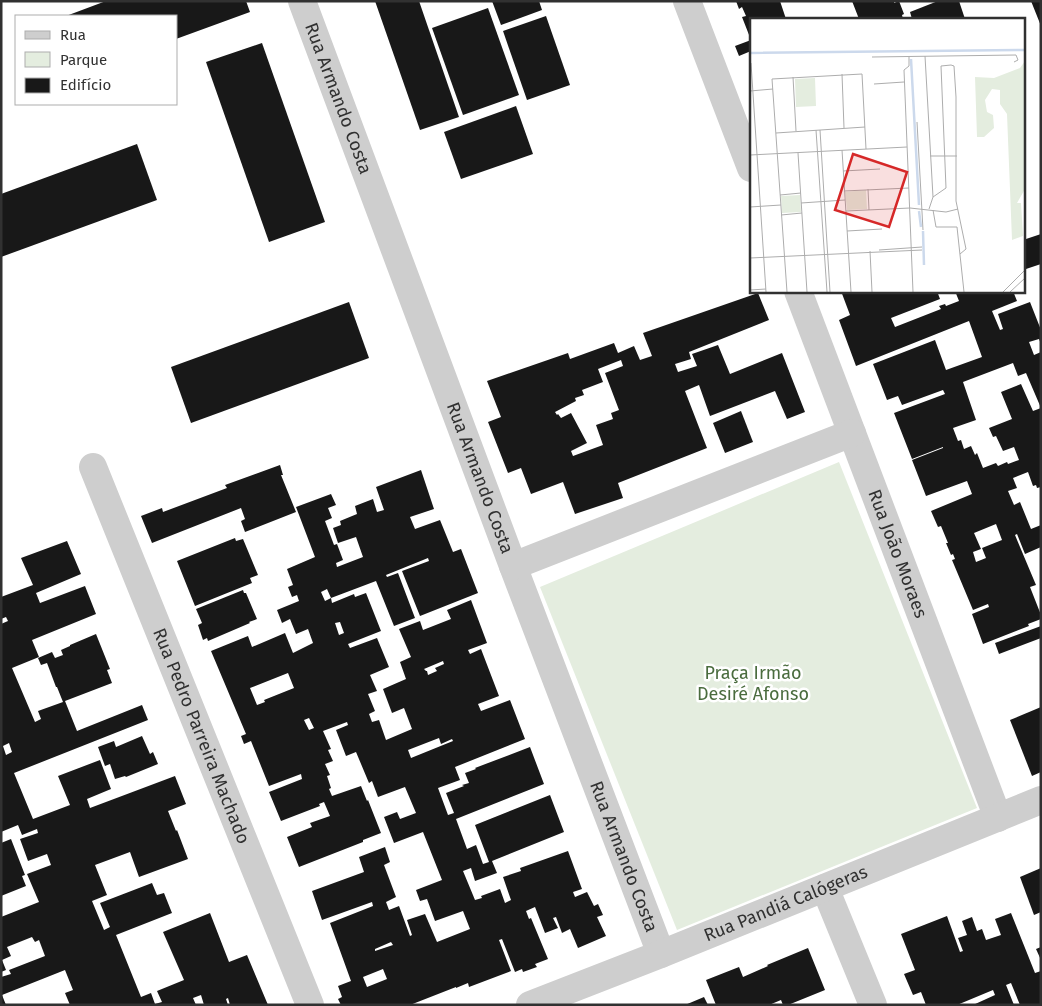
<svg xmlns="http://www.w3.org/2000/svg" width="1042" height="1006" viewBox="0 0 1042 1006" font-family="'Fira Sans',sans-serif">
	<rect width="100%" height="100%" fill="#fff"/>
	<path fill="#e4eddf" d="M839 462 977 808 677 930 540 587Z"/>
	<g fill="#181818" fill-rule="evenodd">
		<path d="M106 1H246L250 12 176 39V16H66Z"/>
		<path d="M375 1H419L459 117 420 130Z"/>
		<path d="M492 1H539L542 10 501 25Z"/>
		<path d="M736 1H780L786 19H751V51L739 56 735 46 751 40 742 17 746 16 742 7 739 9Z"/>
		<path d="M852 1H894V3L899 1 904 14 902 15 903 19H859Z"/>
		<path d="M938 1H959L965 19H912L910 12Z"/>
		<path d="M1031 1H1041V26Z"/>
		<path d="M488 8 519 95 463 115 432 28Z"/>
		<path d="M546 16 570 85 527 100 503 31Z"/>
		<path d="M262 43 325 222 269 242 206 62Z"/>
		<path d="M516 106 533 154 461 179 444 132Z"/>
		<path d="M137 144 157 200 1 257V194Z"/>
		<path d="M1041 234V264L1023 270V240Z"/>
		<path d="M841 291H937L940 299 891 318 895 327 941 309 939 306 945 304 946 306 959 301 955 291H1013L1017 301 992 311 1000 330 1003 329 998 314 1030 302 1041 330V344L1039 339 1029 342 1034 355 1041 352V408L1026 373 1018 376 1013 363 963 382 976 420 953 428 958 441 961 440 964 449 971 446 975 455 977 453 983 468 996 463 998 466 1007 462 1008 464 1019 460 1014 447 1003 451 996 436 993 437 989 428 1012 419 1001 392 1021 384 1033 411 1041 408V487L1037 488 1036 485 1033 486 1028 472 1013 478 1017 488 1008 491 1014 505 1020 502 1031 529 1041 525V547L1025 554 1017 534 1015 535 1036 585 1030 587 1041 615V619L1028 624 1029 626 983 644 972 614 989 607 988 604 973 610 952 560 955 559 953 554 951 555 946 543H948L941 526 938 527 931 511 972 494 967 481 926 496 912 460 943 448V447L912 459 894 413 945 394 943 390 902 405 898 396 887 400 873 364 935 340 946 370 982 357 969 321 856 366 839 320 850 315ZM996 524 1002 540 982 548 986 558 976 562 973 552 981 549 974 533Z"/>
		<path d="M758 293 769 320 689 352 691 359 675 364 678 372 697 366 692 354 718 345 730 374 782 353 805 412 787 419 775 391 710 416 699 385 685 391 707 448 618 483 623 498 575 514 563 482 531 494 521 468 508 473 488 422 501 417 487 381 568 353 570 359 614 343 618 353 634 346 640 360 652 356 643 333ZM621 360 623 366 605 373 619 410 611 413 613 419 596 425 603 445 573 456 571 451 587 443 571 413 561 418 558 414 557 415 555 412 576 401 575 398 584 395 582 390 603 382 598 369Z"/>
		<path d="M349 302 369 358 191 423 171 367Z"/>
		<path d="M741 411 753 442 725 453 713 423Z"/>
		<path d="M280 465 283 475H281L296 512 245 532 241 521 245 519 241 508 152 543 141 516 162 508 163 512 227 488 225 485Z"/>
		<path d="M421 470 434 509 410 517 415 529 440 520 453 552 461 549 478 593 420 616 402 571 429 561 428 558 386 575 387 577 398 573 415 618 394 626 376 581 331 598 327 589 321 592 325 601 331 598 332 603 354 594 355 597 366 593 381 631 348 644 350 648 377 638 389 667 370 675 377 691 368 694 375 711 369 714 372 722 379 720 386 740 412 729 404 708 392 713 383 689 406 679 400 662 411 657 399 629 420 621 423 630 451 619 447 610 471 600 487 643 468 650 470 654 481 649 499 696 478 704 481 711 510 700 525 739 455 767 460 780 438 788 448 815 454 813 446 793 464 786 462 785 469 783 465 773 476 769 475 768 530 747 544 784 456 819 467 849 476 845 483 864 489 862 475 825 550 795 564 832 492 861 497 873 475 881 471 868 463 871 475 900 482 898 481 896 500 889 505 903 511 900 503 877 521 871 520 868 568 851 582 889 573 892 575 897 587 892 594 906 598 904 603 915 597 917 606 936 578 948 570 929 562 933 556 917 553 918 558 928 545 933 535 907 526 911 529 919 531 918 548 959 535 964 537 967 523 972 522 969 515 972 502 939 499 940 511 971 469 987 468 983 456 988V987L410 1005H341L338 999 342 997 338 986 351 981 330 923 373 906 372 902 322 920 312 891 364 872 359 857 385 847 390 862 384 865 396 897 386 902 389 910 399 906 410 936 412 935 407 920 425 914 437 942 470 929 463 911 435 921 427 899 420 901 416 890 442 880 423 832 394 843 384 817 397 812 400 819 416 813 405 787 378 797 372 781 369 783 356 752 346 756 336 730 348 725 347 722 323 731 331 749 328 750 333 761 325 764 330 775 327 776 331 788 329 789 332 796 361 786 367 801 368 800 381 833 363 840V842L299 867 287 837 312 827 310 823 330 816 324 802 319 804 320 806 281 821 269 792 302 779 301 774 269 786 251 741 244 744 241 736 246 734 211 651 248 636 252 647 285 633 293 653 313 643 308 629 296 634 290 619 282 623 277 610 299 601 297 595 292 597 288 587 293 585 287 569 315 557 296 507 331 494 336 505 328 508 332 518 325 521 334 545 337 544 343 560 336 563 337 567 363 557 356 537 338 543 333 528 341 525 340 521 357 514 355 506 373 499 377 512 384 510 376 487ZM340 622 344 633 339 635 335 623ZM443 661 444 664 435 668 437 671 428 675 427 671H426L424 669ZM288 673 294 688 264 700 265 702 257 705 250 688ZM309 718 314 728 309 730 304 720ZM439 738 441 744 452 739 453 741 411 758 408 750ZM391 942 393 945 375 951V949ZM383 969 387 979 367 987 363 977Z"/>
		<path d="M235 538 236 541 243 539 258 575 250 578 252 583 195 606 177 561Z"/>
		<path d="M67 541 81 574 36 593 40 603 85 586 96 614 32 640 39 657 12 668 35 722 41 719 38 711 63 702 57 687H56L47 663 41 665 38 658 52 652 55 658 63 655 61 650 70 646V645L96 634 110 669 107 670 112 683 65 701 77 731 142 705 148 720 14 773 33 819 70 805 58 776 100 760 111 789 87 799 90 808 175 776 186 804 168 811 176 831 177 830 188 859 139 877 130 852 95 865 107 895 92 901 104 930 110 927 100 903 152 883 157 895 164 893 172 913 116 935 141 997 151 993 155 1004 162 1002 157 991 184 980 163 932 210 913 229 962 247 955 268 1005H230L228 998 226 999 228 1005H204L201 995 193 998 196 1005H70L65 993 73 990 65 970 2 995 6 1005H1V977L11 974 9 970 45 956 39 940 35 942 32 937 7 947 11 956 2 960 6 970 1 972V917L39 902 27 874 51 865 47 854 28 861 20 839 38 833 37 829 22 835 18 825 1 832V624L8 621 6 617 1 619V597L33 585 21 558ZM9 743 12 752 6 755 3 746Z"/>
		<path d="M243 590 244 593H246L257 619 249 622 250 623 208 641 207 638 203 640 198 625 202 623 196 609Z"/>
		<path d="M1041 626V638L999 654 995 643Z"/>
		<path d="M1041 707V772L1032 776 1010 720Z"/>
		<path d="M142 736 150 754 153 752 158 764 126 777 125 776 115 779 110 764 105 766 98 747 114 741 116 747Z"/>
		<path d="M11 839 25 875 22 876 26 886 1 896V843Z"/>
		<path d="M1041 868V912L1034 915 1020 877Z"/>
		<path d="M1011 913 1035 973 1041 971V1005H1020L1011 983 1006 985 1014 1005H973L995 995 993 990 957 1005H926L921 992 913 995 904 974 915 970 901 934 947 916 960 952 963 951 958 938 967 935 962 921 972 917 977 931 982 929 986 940 1001 935 995 919Z"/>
		<path d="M1041 947V960L1036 949Z"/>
		<path d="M808 948 825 990 788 1005H783L781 1000 769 1005H716L706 980 739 967 743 977 768 966 767 965Z"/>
		<path d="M704 997 708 1005H685Z"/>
	</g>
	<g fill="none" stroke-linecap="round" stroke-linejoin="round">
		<g stroke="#cecece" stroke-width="28">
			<path id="s1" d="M302 1 513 566 661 954"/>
			<path d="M687 1 751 168"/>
			<path id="s2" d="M798 291 998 818"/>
			<path id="s3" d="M93 467 310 1005"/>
			<path d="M513 566 852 433"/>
			<path d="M825 888 873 1005"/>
			<path id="s4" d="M530 1005 661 954 1041 800"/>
		</g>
	</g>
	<g text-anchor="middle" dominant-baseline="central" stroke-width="5" stroke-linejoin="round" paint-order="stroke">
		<g font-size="18" fill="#313131" stroke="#fff">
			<text stroke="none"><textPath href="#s1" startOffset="104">Rua Armando Costa</textPath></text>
			<text stroke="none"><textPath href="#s1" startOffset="509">Rua Armando Costa</textPath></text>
			<text stroke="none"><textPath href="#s2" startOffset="281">Rua João Moraes</textPath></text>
			<text stroke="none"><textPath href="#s3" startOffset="290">Rua Pedro Parreira Machado</textPath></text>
			<text stroke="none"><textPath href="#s1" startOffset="914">Rua Armando Costa</textPath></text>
			<text stroke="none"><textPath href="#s4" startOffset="275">Rua Pandiá Calógeras</textPath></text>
		</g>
		<g font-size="18" fill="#4a6c3e" stroke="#fff">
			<text x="753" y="673">Praça Irmão<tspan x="753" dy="21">Desiré Afonso</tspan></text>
		</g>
	</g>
	<g transform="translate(750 18)">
		<rect width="275" height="275" fill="#fff"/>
		<path d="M275 43V171L267 185H271L273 218 262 222 257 96 250 86V72L242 71 235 82 237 94 243 97 244 110 234 119H227L225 59 244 60 270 50ZM65 60 66 88 46 89 45 61ZM116 172 117 191 97 192 95 174ZM50 177 51 194 32 195 31 178Z" fill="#e4eddf"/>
		<path fill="none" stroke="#ccd9ec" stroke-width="2.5" d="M0 35 275 32M161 41 169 187M169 193 171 209M173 213 174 247"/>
		<path fill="none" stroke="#adadad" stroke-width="1" d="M159 38V48L154 52 163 274M175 38 183 179 179 191M122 39 266 37 268 42 264 44M1 45 16 274M92 56 94 110M43 59 46 113M124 66 154 64M0 73 23 71M167 104 173 212M66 112 77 274M70 112 80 274M26 115 115 109M92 132 101 274M48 135 57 274M0 137 157 129M180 138H207M93 153 130 151M118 171 119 192M94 173 159 170M30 177 51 175M183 179 196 170 191 48 201 47 204 48 206 79V183L216 231 210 236M51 185 95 182M0 189 31 187M183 192 186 209H207L214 274M96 193 160 190 196 194 208 191M31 197 52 195M97 213 132 211M129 232 172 229M120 233 122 274M0 240 172 232M0 272 16 271M37 274 22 61 112 56 116 131M253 274 275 252M260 274 275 260"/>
		<path fill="#d62828" fill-opacity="0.15" stroke="#d62828" stroke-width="2.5" d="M103 136 157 154 139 209 85 192Z"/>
		<rect width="275" height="275" fill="none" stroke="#313131" stroke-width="2.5"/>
	</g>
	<rect width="1042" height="1006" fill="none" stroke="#313131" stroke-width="5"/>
	<rect x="15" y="15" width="162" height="90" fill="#ffffff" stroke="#adadad"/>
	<rect x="25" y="31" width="25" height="8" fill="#cecece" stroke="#adadad"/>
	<text x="60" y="40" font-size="15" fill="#313131">Rua</text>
	<rect x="25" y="52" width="25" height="15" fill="#e4eddf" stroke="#adadad"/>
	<text x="60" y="65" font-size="15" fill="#313131">Parque</text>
	<rect x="25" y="78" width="25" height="15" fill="#181818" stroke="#adadad"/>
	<text x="60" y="90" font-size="15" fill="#313131">Edifício</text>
</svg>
